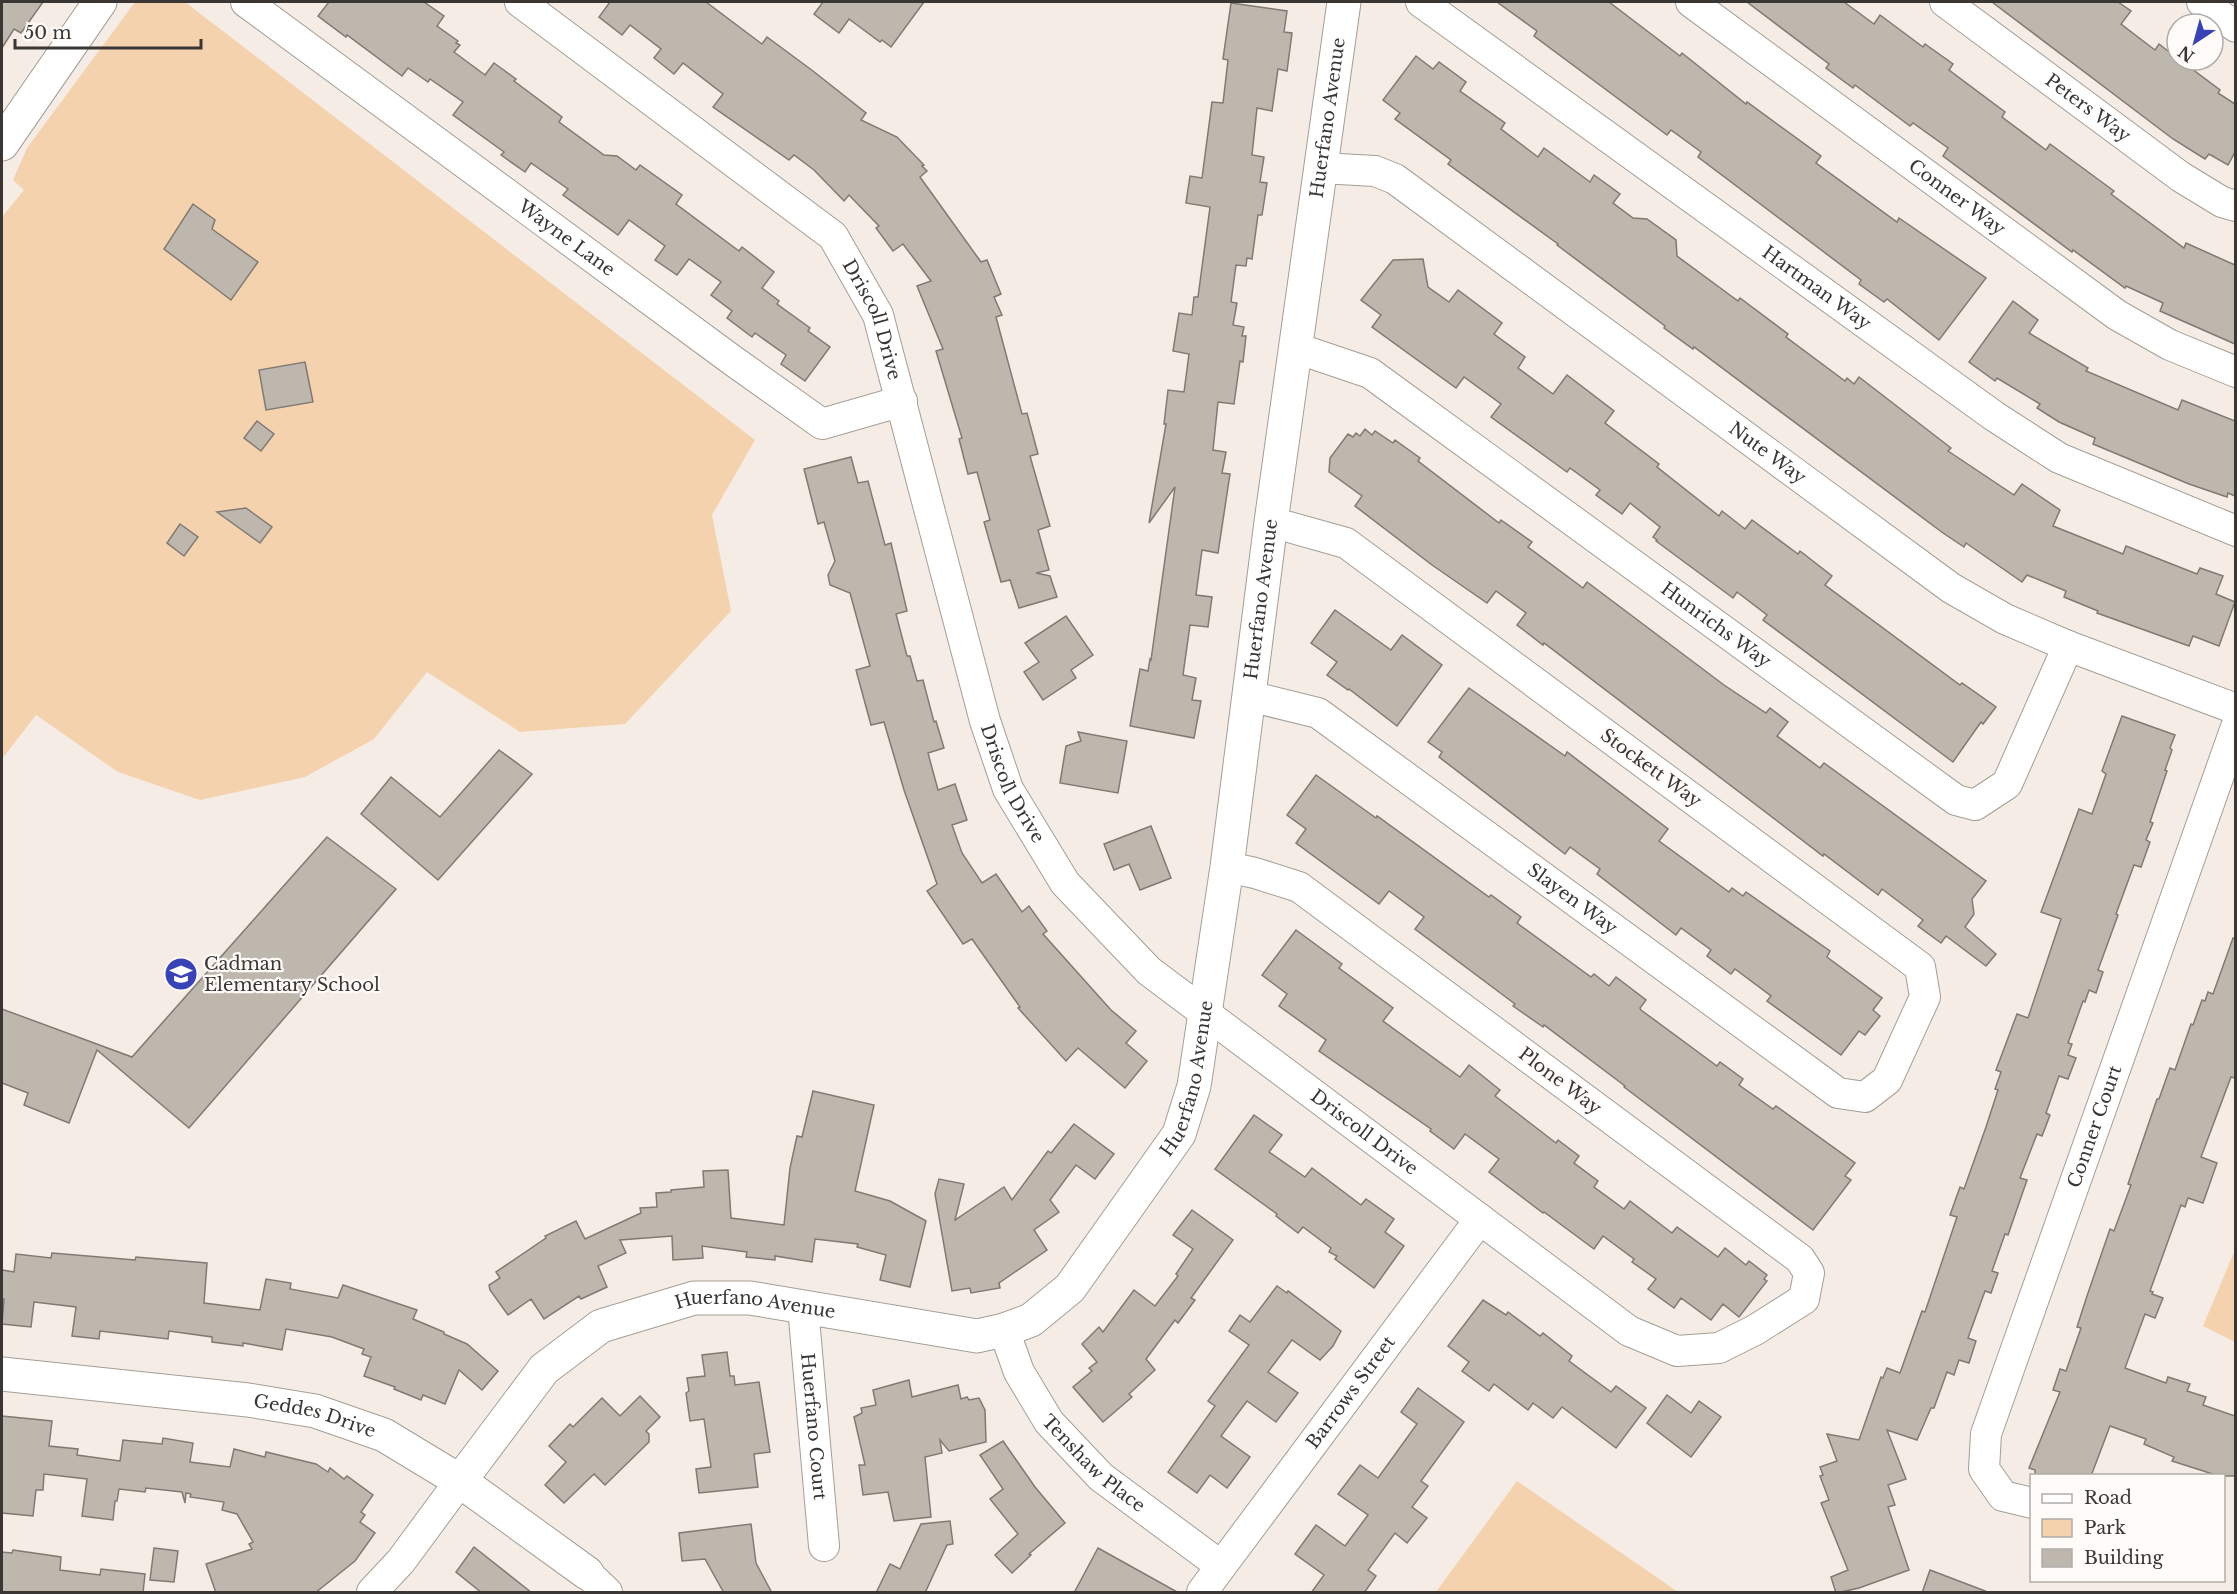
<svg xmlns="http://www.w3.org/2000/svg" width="2237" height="1594" viewBox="0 0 2237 1594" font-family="'Libre Baskerville',serif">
	<rect width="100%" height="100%" fill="#f5ede5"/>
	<g fill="#f4d2ad">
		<path d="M135 2H185L755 440 712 515 731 611 625 724 520 732 427 672 374 739 305 777 200 800 118 772 36 715 2 759V217L24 190 13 180 27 148Z"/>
		<path d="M2235 1250V1342L2203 1326Z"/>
		<path d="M1517 1481 1678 1592H1436Z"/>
	</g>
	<g fill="#beb7ae" stroke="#817a73" stroke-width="1.5">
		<path d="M2 2H43L21 33 14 29 2 48Z"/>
		<path d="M329 2H424L444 16 437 26 458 41 456 43 460 45 454 52 485 75 494 63 516 79 514 81 562 117 559 122 604 155 617 156 636 170 640 165 682 195 676 204 739 251 742 247 774 272 762 288 779 301 777 304 810 328 808 331 830 347 805 381 781 364 786 355 755 333 752 337 727 318 732 311 711 295 721 282 689 259 677 275 655 260 665 246 629 220 618 235 563 195 568 189 531 163 525 172 501 155 504 152 453 115 463 102 430 79 428 82 408 68 402 76 347 35 346 37 318 16Z"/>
		<path d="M610 2H706L762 44 767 37 813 71 866 113 861 120 897 137 924 165 922 166 927 171 920 177 981 262 987 260 1001 294 994 297 1002 315 996 317 1022 414 1027 413 1038 454 1030 456 1050 526 1038 530 1049 570 1036 573 1050 576 1057 597 1019 608 1010 580 1001 582 984 522 990 520 977 472 968 474 959 439 962 438 936 351 943 349 917 286 931 281 903 244 893 251 876 228 879 226 849 195 844 201 814 170 794 155 789 160 713 107 723 94 683 63 674 74 654 58 661 49 630 25 622 35 599 17Z"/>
		<path d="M823 2H924L891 47 882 40 880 42 849 19 839 33 814 14Z"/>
		<path d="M1497 2H1609L1680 56 1682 53 1746 104 1747 102 1821 156 1816 163 1897 222 1899 218 1986 278 1939 340 1887 299 1884 302 1859 284 1861 280 1698 157 1701 152 1671 130 1667 135 1534 36 1537 31Z"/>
		<path d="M1747 2H1844L1874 24 1880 15 1923 47 1925 44 1953 64 1949 70 2005 112 2002 117 2046 150 2050 144 2114 191 2111 194 2184 248 2186 243 2235 265V344L2160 311 2163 303 2126 286 2125 288 2073 250 2072 252 1943 156 1948 148 1913 123 1910 126 1855 85 1853 88 1826 68 1829 64Z"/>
		<path d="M1992 2H2118L2131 11 2121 24 2155 50 2159 44 2177 58V60H2180L2220 90 2218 93 2235 104V152L2228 165 2209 154 2205 159 2173 139Z"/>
		<path d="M1231 3 1287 11 1284 32 1292 33 1287 71 1278 69 1272 111 1257 108 1252 155 1264 157 1260 182 1267 183 1262 215H1258L1252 259 1247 258 1246 266 1236 265 1231 302 1237 303 1233 325 1244 327 1242 336H1246L1243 362 1240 361 1234 404 1218 402 1213 450 1226 452 1222 473 1230 474 1218 553 1202 550 1196 595 1212 597 1208 627 1190 625 1183 675 1196 678 1192 700 1201 701 1194 738 1130 726 1140 669 1148 671 1150 659 1151 660 1175 487 1149 523 1166 424H1164L1168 390 1184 392 1189 354 1173 351 1179 313 1192 315 1194 297H1198L1210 207 1186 203 1190 176 1202 178 1212 102 1223 103 1228 60 1223 59Z"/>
		<path d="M1416 56 1433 69 1439 62 1466 82 1460 91 1505 123 1501 129 1538 157 1544 148 1590 182 1594 175 1620 194 1613 203 1633 218 1647 219 1676 240 1677 256 1738 301 1740 298 1788 334 1786 337 1845 381 1847 378 1854 384 1859 377 1951 448 1948 451 2014 495 2022 484 2060 510 2053 526 2123 554 2126 546 2197 574 2200 568 2223 576 2216 594 2235 602 2219 646 2193 636 2189 646 2097 613 2098 611 2064 597 2066 591 2027 575 2022 582 1966 543 1964 547 1943 533 1694 347 1693 349 1664 328 1665 326 1557 245 1558 244 1448 164 1451 160 1395 119 1400 113 1383 100Z"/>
		<path d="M193 204 215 220 212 229 258 262 231 300 164 249Z"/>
		<path d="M1423 259 1428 287 1449 302 1458 290 1502 323 1494 334 1525 357 1518 368 1553 394 1567 375 1614 411 1605 423 1659 464 1657 467 1719 516 1722 511 1745 529 1752 520 1798 554 1800 551 1832 576 1825 585 1960 685 1962 683 1996 707 1983 724 1981 722 1953 762 1763 620 1767 615 1737 592 1733 598 1656 541 1657 540 1653 537 1660 527 1630 503 1622 514 1596 495 1600 490 1570 468 1567 472 1491 417 1501 404 1464 377 1456 388 1372 327 1381 315 1361 300 1393 260Z"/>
		<path d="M2013 301 2038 320 2029 333 2088 368 2086 371 2178 410 2182 400 2235 421V496L2228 493 2227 497 2189 484 2093 444 2095 438 2059 422 2037 408 2040 404 1997 378 1995 381 1969 362Z"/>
		<path d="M305 362 313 402 266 410 259 370Z"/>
		<path d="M257 421 274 434 261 451 244 438Z"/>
		<path d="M1365 429 1372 435 1375 431 1393 443 1395 440 1420 458 1418 461 1499 523 1501 520 1532 542 1528 547 1583 588 1587 582 1724 685 1766 713 1770 708 1788 722 1777 736 1820 768 1824 763 1986 881 1972 899 1974 914 1965 927 1996 954 1986 966 1946 936 1941 943 1918 926 1923 920 1882 889 1878 895 1824 854 1823 856 1544 643 1543 645 1517 625 1526 613 1496 591 1487 603 1432 565 1355 506 1362 496 1329 472 1330 458 1348 434 1353 437 1356 433 1360 436Z"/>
		<path d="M851 457 858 483 868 481 885 545 891 543 907 611 896 614 907 656H910L917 681 923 680 934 722 936 721 944 748 928 753 938 790 955 784 967 820 952 825 962 853 982 883 996 874 1022 912 1029 906 1047 931 1043 934 1111 1010 1136 1031 1126 1043 1147 1061 1125 1088 1078 1048 1066 1061 1018 1008 1020 1007 972 939 963 944 927 891 937 884 904 790 884 722 871 725 856 670 870 666 850 593 830 585 828 575 835 561 824 522 818 524 804 469Z"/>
		<path d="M246 508 272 527 260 543 217 512Z"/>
		<path d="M180 524 198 537 184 556 167 543Z"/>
		<path d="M1335 610 1391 650 1402 635 1442 665 1397 726 1349 689 1348 690 1327 675 1337 662 1311 643Z"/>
		<path d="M1066 616 1093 655 1071 670 1076 678 1043 700 1024 672 1039 662 1025 643Z"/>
		<path d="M1469 688 1565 756 1567 752 1668 829 1659 841 1729 892 1732 888 1743 896 1746 892 1830 951 1827 957 1882 998 1873 1010 1880 1016 1865 1035 1859 1031 1841 1055 1767 1001 1771 996 1735 969 1731 974 1707 956 1711 950 1681 928 1676 935 1597 874 1600 869 1570 847 1565 854 1439 757 1442 752 1428 742Z"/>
		<path d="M2122 716 2175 735 2170 748 2172 750 2165 770 2167 771 2150 822 2153 823 2146 840 2150 842 2141 867 2134 865 2116 914 2118 915 2098 970 2103 972 2096 993 2089 990 2085 1002 2083 1001 2068 1043 2072 1044 2068 1055 2076 1058 2068 1079 2059 1076 2046 1113 2050 1115 2042 1136 2037 1134 2020 1178 2027 1180 2008 1235 2005 1234 1992 1271 1998 1273 1991 1293 1985 1291 1968 1338 1976 1341 1969 1363 1959 1360 1954 1375 1947 1372 1934 1408H1931L1917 1440 1887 1430 1906 1479 1888 1485 1895 1505 1888 1507 1909 1570 1859 1588 1836 1593 1831 1577 1848 1570 1821 1503 1829 1500 1820 1476 1823 1475 1820 1467 1837 1461 1827 1434 1859 1440 1881 1377 1883 1378 1887 1368 1900 1373 1922 1311 1925 1312 1957 1217 1950 1215 1960 1187 1964 1189 1986 1127 1998 1090 1995 1089 2001 1072 1996 1070 2017 1014 2028 1018 2061 919 2041 912 2079 809 2092 814 2106 774 2102 771Z"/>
		<path d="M1078 732 1127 741 1118 793 1060 783 1066 746 1081 741Z"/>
		<path d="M499 750 532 774 438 880 361 814 391 777 440 817Z"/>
		<path d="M1316 775 1376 818 1377 816 1489 897 1491 895 1521 917 1517 923 1591 977 1594 974 1609 986 1616 977 1646 1000 1640 1008 1641 1010 1717 1066 1720 1062 1743 1079 1739 1085 1773 1109 1776 1106 1855 1163 1845 1176 1851 1180 1813 1230 1624 1087 1625 1086 1544 1025 1543 1027 1513 1006 1515 1004 1415 929 1424 917 1389 891 1379 904 1296 843 1306 829 1287 815Z"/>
		<path d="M1151 826 1171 878 1140 890 1129 864 1114 870 1104 844Z"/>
		<path d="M327 837 396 889 189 1128 97 1050 69 1123 24 1105 28 1093 2 1083V1009L132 1057Z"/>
		<path d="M1296 930 1342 964 1339 968 1393 1008 1383 1021 1460 1077 1469 1065 1500 1090 1495 1096 1556 1143 1558 1140 1579 1156 1574 1163 1598 1181 1594 1187 1624 1209 1630 1201 1672 1233 1677 1227 1718 1257 1725 1248 1746 1265 1749 1261 1767 1275 1764 1279 1767 1281 1739 1317 1723 1304 1711 1320 1681 1298 1674 1308 1648 1289 1656 1279 1632 1262 1634 1259 1603 1236 1594 1249 1544 1212 1543 1213 1489 1172 1499 1159 1465 1134 1454 1149 1430 1131 1431 1129 1319 1051 1326 1040 1279 1006 1287 994 1262 975Z"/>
		<path d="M2233 938 2235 939V1078L2231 1077 2201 1157 2217 1163 2203 1203 2188 1198 2185 1207 2181 1205 2150 1291 2153 1292 2152 1294 2163 1298 2155 1318 2145 1314 2125 1368 2166 1383 2168 1377 2190 1384 2187 1391 2206 1397 2203 1405 2235 1416V1476H2219L2172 1461 2174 1457 2144 1444 2146 1439 2110 1426 2091 1476H2035V1470L2029 1468 2060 1392 2053 1390 2060 1369 2066 1371 2081 1328 2077 1327 2087 1296 2110 1229 2114 1231 2131 1185 2128 1184 2157 1099H2159L2170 1068 2175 1070 2191 1024 2193 1025 2202 1000 2205 1001 2208 992 2213 994Z"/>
		<path d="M813 1091 874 1105 855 1191 890 1201 926 1221 910 1287 880 1280 886 1255 857 1247 858 1244 815 1239 812 1262 775 1256V1260L746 1257 747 1252 702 1246 703 1258 673 1260 672 1236 620 1240 626 1253 598 1266 607 1287 581 1299 579 1296 544 1319 531 1299 508 1315 490 1290 489 1285 500 1278 496 1272 546 1238 545 1236 576 1221 585 1239 641 1213 640 1208 657 1207 656 1193 671 1192V1190L704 1187 703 1171 728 1170 731 1218 784 1225 790 1168 797 1136 802 1137Z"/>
		<path d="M1254 1115 1282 1135 1269 1152 1305 1177 1312 1168 1361 1205 1366 1199 1394 1219 1385 1232 1404 1246 1374 1288 1335 1259 1337 1256 1329 1252 1331 1248 1303 1227 1298 1233 1276 1216 1277 1214 1215 1169Z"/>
		<path d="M1074 1124 1114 1154 1095 1179 1076 1165 1050 1200 1059 1212 1034 1230 1047 1250 999 1283 1000 1288 971 1293 970 1288 952 1291 935 1194 939 1179 964 1184 955 1220 1004 1187 1012 1200 1048 1151 1051 1153Z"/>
		<path d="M1192 1210 1233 1240 1191 1298 1195 1300 1178 1323 1175 1320 1146 1359 1155 1370 1129 1394 1132 1397 1103 1422 1073 1387 1092 1371 1089 1368 1097 1362 1082 1344 1099 1327 1103 1332 1134 1290 1155 1306 1178 1276 1176 1274 1193 1249 1173 1235Z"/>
		<path d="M52 1253 135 1260 136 1257 207 1263 204 1303 260 1310 266 1279 291 1283 290 1289 338 1298 343 1285 417 1310 413 1319 444 1332V1334L467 1344 498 1371 482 1390 459 1370 445 1404 423 1395 421 1400 394 1389 395 1387 364 1376 371 1357 362 1354 364 1349 332 1337 286 1329 282 1350 243 1343V1346L212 1342V1337L169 1331 168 1339 100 1331 99 1339 72 1336 76 1307 34 1302 31 1327 2 1324 4 1299H2V1270L14 1272 16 1254 51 1258Z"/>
		<path d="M1277 1286 1287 1293 1288 1291 1341 1331 1333 1346 1320 1360 1292 1340 1268 1372 1298 1393 1276 1422 1247 1401 1221 1436 1250 1457 1227 1488 1210 1475 1197 1493 1168 1472 1215 1406 1208 1401 1249 1345 1229 1331 1240 1315 1250 1322Z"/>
		<path d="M1483 1300 1506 1315 1508 1312 1540 1336 1543 1333 1572 1356 1569 1361 1611 1392 1616 1386 1646 1408 1616 1448 1562 1407 1553 1418 1533 1403 1528 1410 1494 1384 1489 1391 1462 1371 1469 1362 1448 1346Z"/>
		<path d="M727 1352 730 1376H734L735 1385 759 1382 770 1452 754 1454 758 1487 699 1493 696 1469 711 1467 704 1419 690 1421 686 1393 689 1391 687 1378 705 1376 702 1355Z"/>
		<path d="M909 1380 912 1397 958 1385 961 1399 967 1397 969 1400 979 1398 985 1410 986 1442 949 1451 940 1440 942 1453 925 1457 931 1517 894 1521 888 1492 863 1495 859 1465H865L854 1417 862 1413 861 1408 876 1405 873 1390Z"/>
		<path d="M1418 1388 1464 1422 1421 1481 1428 1486 1412 1507 1427 1518 1407 1543 1395 1533 1368 1570 1376 1576 1364 1593H1311L1324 1575 1295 1554 1316 1525 1345 1546 1368 1515 1338 1494 1360 1465 1378 1478 1417 1424 1401 1412Z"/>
		<path d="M1667 1395 1691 1413 1699 1401 1721 1417 1691 1457 1647 1423Z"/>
		<path d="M640 1396 660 1417 646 1431 649 1434V1442L605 1485 594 1474 564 1503 545 1485 566 1462 549 1446 570 1424 573 1427 602 1398 620 1416Z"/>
		<path d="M2 1416 52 1421 49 1446 78 1449 77 1455 120 1461 123 1440 162 1444 163 1438 193 1443 190 1462 230 1467 234 1449 265 1457 266 1452 316 1464 328 1472 330 1468 344 1479 347 1476 373 1495 361 1512 365 1515 360 1522 375 1533 355 1561 315 1593H216L206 1564 252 1549 249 1544 253 1542 237 1514 222 1510 224 1502 190 1497 191 1494 186 1493 185 1503 182 1492 146 1488 145 1492 119 1489 117 1501H115L113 1520 82 1516 87 1479 44 1474 43 1490H36L33 1516 2 1513Z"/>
		<path d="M1003 1441 1035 1487 1065 1523 1029 1554 1031 1555 1012 1573 995 1555 1018 1534 990 1499 1003 1489 980 1455Z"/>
		<path d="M950 1521 953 1544 947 1545 925 1593H876L890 1564 900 1569 921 1524Z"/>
		<path d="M751 1524 756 1563 772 1593H724L705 1559 682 1561 679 1533Z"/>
		<path d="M474 1547 532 1593H482L456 1572Z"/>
		<path d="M154 1548 178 1551 174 1582 150 1580Z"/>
		<path d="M1098 1548 1179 1593H1074Z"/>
		<path d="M13 1550 61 1557 60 1570 100 1575 101 1569 145 1574 143 1593H2V1552L12 1553Z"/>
		<path d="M1930 1570 1985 1591 1984 1593H1922Z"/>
	</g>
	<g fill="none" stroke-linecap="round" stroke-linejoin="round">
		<g stroke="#a59e96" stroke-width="32">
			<g id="street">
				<path id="s1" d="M246 2 732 360 822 424 902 401"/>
				<path id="s2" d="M520 2 833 236 878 315 985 721 1008 789 1065 883 1149 971 1629 1331 1677 1351 1719 1348 1755 1330 1804 1299 1809 1273 1800 1259 1299 887 1255 873 1227 867"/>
				<path id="s3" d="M1421 2 1994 416 2059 458 2236 531"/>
				<path id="s4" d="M1691 2 2117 315 2170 345 2236 372"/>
				<path id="s5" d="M1945 2 2181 177 2222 202 2236 206"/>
				<path d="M2202 2 2236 27"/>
				<path id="s6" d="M1321 168 1375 171 1395 179 1951 588 2005 619 2068 646 2236 709"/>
				<path id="s7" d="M1296 348 1370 373 1956 800 1975 805 2007 784 2068 646"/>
				<path id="s8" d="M1249 696 1318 713 1838 1093 1865 1097 1887 1080 1925 997 1920 967 1346 543 1271 522"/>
				<path id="s9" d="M803 1307 824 1546"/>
				<path id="s10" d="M1004 1330 1019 1372 1049 1422 1101 1477 1221 1566"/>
				<path id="s11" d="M2032 1503 2003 1496 1984 1469 1986 1434 2236 727"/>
				<path d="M587 1573 607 1592"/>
				<path d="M372 1592 401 1561 460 1481"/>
				<path id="s12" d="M1202 1592 1480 1219"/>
			</g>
		</g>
		<g stroke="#a59e96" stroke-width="35">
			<g id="secondary">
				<path d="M2 144 100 2"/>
				<path id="s13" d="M2 1374 248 1400 315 1411 384 1435 460 1481 587 1573"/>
				<path id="s14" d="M460 1481 544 1369 601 1326 694 1298H750L977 1336 1004 1330 1031 1320 1070 1288 1179 1134 1194 1086 1227 867 1271 522 1344 2"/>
			</g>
		</g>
		<use href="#street" stroke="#fff" stroke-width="30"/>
		<use href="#secondary" stroke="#fff" stroke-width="33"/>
	</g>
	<defs>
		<g id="school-disc" transform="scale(1.725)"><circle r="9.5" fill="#3843b7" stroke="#fffbf8"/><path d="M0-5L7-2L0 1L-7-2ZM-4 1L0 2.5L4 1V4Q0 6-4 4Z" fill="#fff"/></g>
	</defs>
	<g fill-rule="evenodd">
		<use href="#school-disc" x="181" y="974"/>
	</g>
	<g text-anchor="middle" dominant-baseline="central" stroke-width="4.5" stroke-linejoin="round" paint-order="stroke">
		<g font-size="18" fill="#393633" stroke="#fffbf8">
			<text stroke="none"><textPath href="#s5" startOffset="178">Peters Way</textPath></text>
			<text stroke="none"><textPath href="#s14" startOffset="1918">Huerfano Avenue</textPath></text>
			<text stroke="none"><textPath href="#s4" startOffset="330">Conner Way</textPath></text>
			<text stroke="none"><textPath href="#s1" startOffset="398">Wayne Lane</textPath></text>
			<text stroke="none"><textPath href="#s3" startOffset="488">Hartman Way</textPath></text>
			<text stroke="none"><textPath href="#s2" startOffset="484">Driscoll Drive</textPath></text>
			<text stroke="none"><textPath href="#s6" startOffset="538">Nute Way</textPath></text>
			<text stroke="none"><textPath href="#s14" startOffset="1432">Huerfano Avenue</textPath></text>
			<text stroke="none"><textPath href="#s7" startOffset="506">Hunrichs Way</textPath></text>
			<text transform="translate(1651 768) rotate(36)">Stockett Way</text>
			<text stroke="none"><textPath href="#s2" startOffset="970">Driscoll Drive</textPath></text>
			<text stroke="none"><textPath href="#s8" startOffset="386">Slayen Way</textPath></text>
			<text stroke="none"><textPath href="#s14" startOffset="946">Huerfano Avenue</textPath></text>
			<text transform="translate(1560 1081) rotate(37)">Plone Way</text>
			<text stroke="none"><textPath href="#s11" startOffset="424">Conner Court</textPath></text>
			<text stroke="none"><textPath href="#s2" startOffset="1474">Driscoll Drive</textPath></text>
			<text stroke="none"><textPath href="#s14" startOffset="370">Huerfano Avenue</textPath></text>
			<text stroke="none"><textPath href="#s12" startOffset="249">Barrows Street</textPath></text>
			<text stroke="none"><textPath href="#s13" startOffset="316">Geddes Drive</textPath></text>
			<text stroke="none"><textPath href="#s9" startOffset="120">Huerfano Court</textPath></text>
			<text stroke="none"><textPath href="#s10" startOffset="164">Tenshaw Place</textPath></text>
		</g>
		<g font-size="18" fill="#393633" stroke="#fffbf8" text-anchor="start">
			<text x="204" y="964">Cadman<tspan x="204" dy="21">Elementary School</tspan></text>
		</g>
	</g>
	<rect width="2237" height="1594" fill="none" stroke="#393633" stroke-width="6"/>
	<rect x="2030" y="1474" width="195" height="108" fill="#fffbf8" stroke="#b0aca9" stroke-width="1.5"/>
	<rect x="2042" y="1494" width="30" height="9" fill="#ffffff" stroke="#b0aca9" stroke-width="1.5"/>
	<text x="2084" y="1504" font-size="18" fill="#393633">Road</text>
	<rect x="2042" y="1519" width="30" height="18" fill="#f4d2ad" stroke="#b0aca9" stroke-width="1.5"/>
	<text x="2084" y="1534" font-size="18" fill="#393633">Park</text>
	<rect x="2042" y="1549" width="30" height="18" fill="#beb7ae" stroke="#b0aca9" stroke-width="1.5"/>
	<text x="2084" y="1564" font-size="18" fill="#393633">Building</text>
	<g transform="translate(2195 42) rotate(216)"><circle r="28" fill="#fffbf8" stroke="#b0aca9" stroke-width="1.5"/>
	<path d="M0-4.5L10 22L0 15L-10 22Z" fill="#3843b7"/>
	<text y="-9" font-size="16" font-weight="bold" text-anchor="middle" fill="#393633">N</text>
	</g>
	<path d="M15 39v9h186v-9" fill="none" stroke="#393633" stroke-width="3"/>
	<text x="24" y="39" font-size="18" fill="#393633" stroke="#fffbf8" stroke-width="4.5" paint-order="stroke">50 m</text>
</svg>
